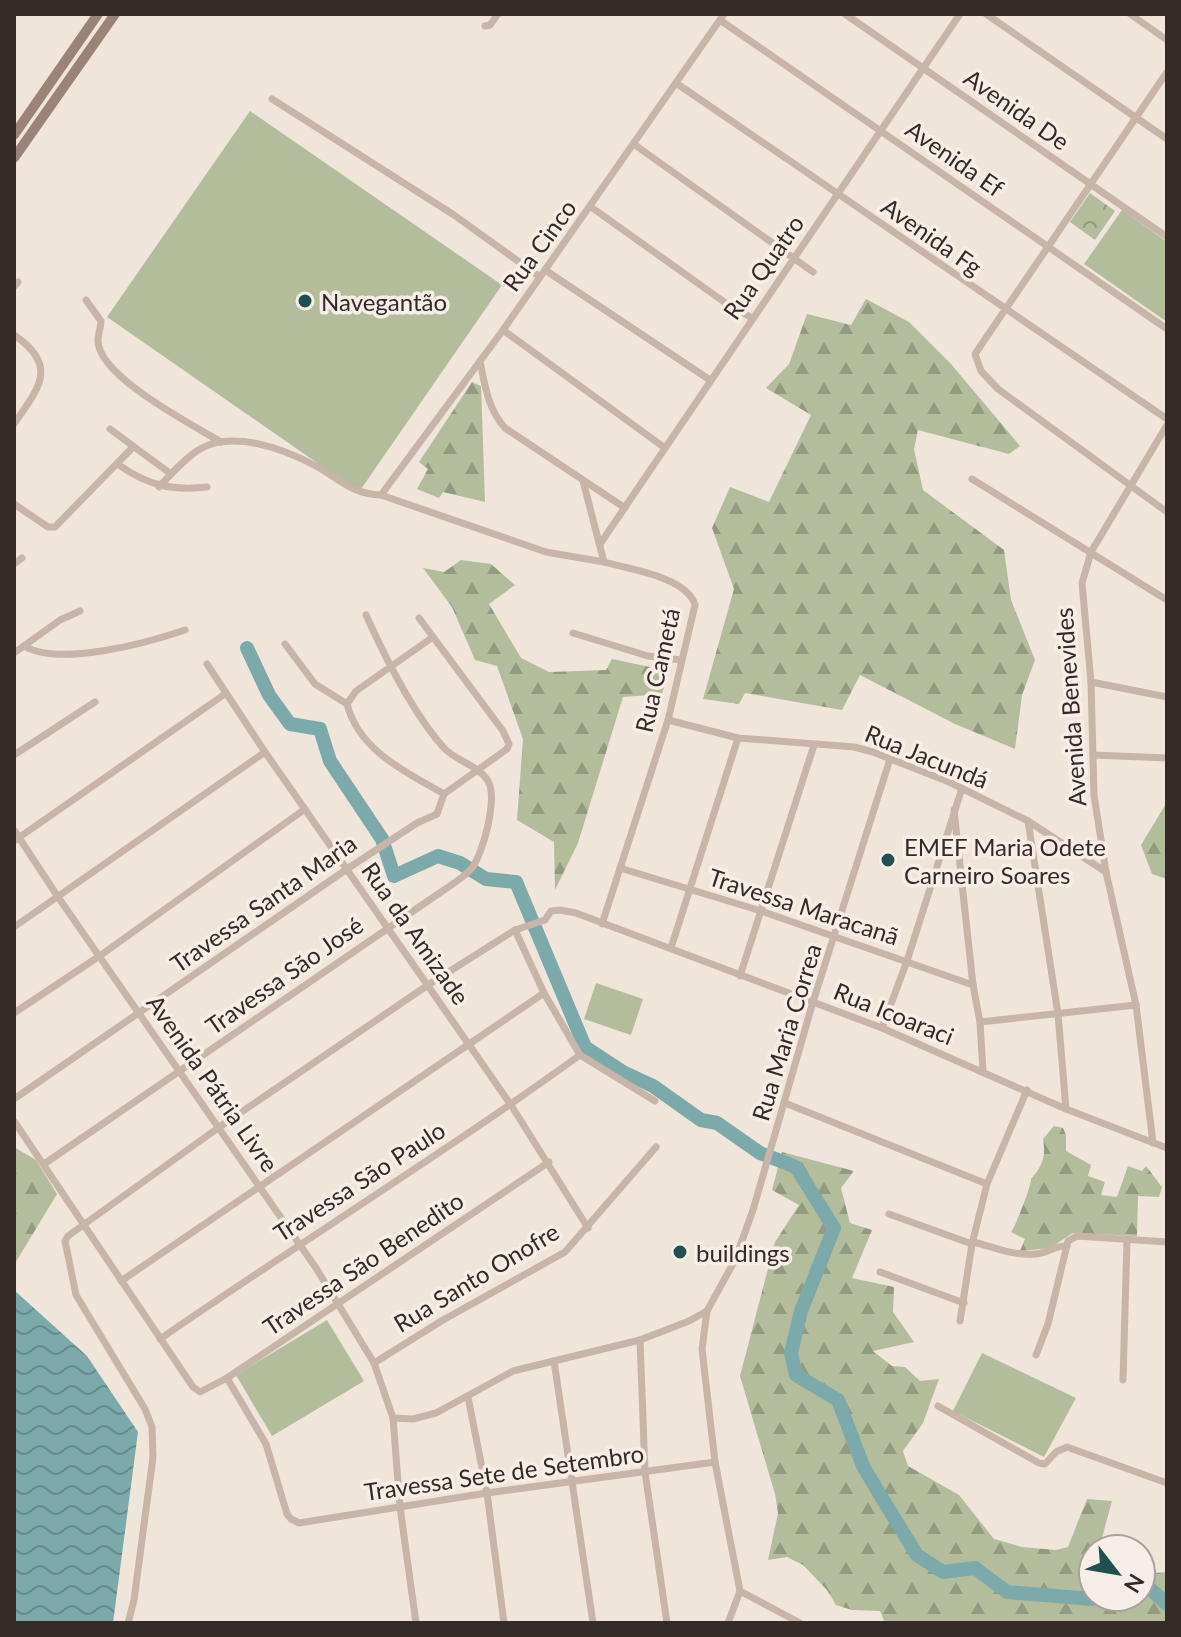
<svg xmlns="http://www.w3.org/2000/svg" width="1181" height="1637" viewBox="0 0 1181 1637" font-family="Lato,sans-serif">
	<defs>
		<pattern id="forest-firs" width="22" height="20" patternUnits="userSpaceOnUse" patternTransform="scale(2)"><rect width="22" height="20" fill="#b3bd9c"/><path d="M5 1l3.5 6h-7zM16 11l3.5 6h-7z" fill="#929a7f"/></pattern>
		<pattern id="park-crowns" width="20" height="18" patternUnits="userSpaceOnUse" patternTransform="scale(2)"><rect width="20" height="18" fill="#b3bd9c"/><path d="M2 6a3 3 0 1 1 6 0M12 15a3 3 0 1 1 6 0" fill="none" stroke="#929a7f"/></pattern>
		<pattern id="water-waves" width="16" height="10" patternUnits="userSpaceOnUse" patternTransform="scale(2)"><rect width="16" height="10" fill="#7caaaa"/><path d="M0 5q4-4 8 0t8 0" fill="none" stroke="#668b8a"/></pattern>
	</defs>
	<rect width="100%" height="100%" fill="#efe5db"/>
	<g fill="#b3bd9c">
		<path d="M250 111 502 285 359 492 107 317Z"/>
		<path d="M1122 210 1167 242V322L1084 264Z"/>
		<path d="M596 983 643 999 631 1035 584 1019Z"/>
		<path d="M327 1320 364 1381 272 1436 236 1375Z"/>
		<path d="M982 1353 1076 1398 1044 1457 953 1411Z"/>
	</g>
	<g fill="url(#forest-firs)">
		<path d="M866 299 909 322 951 364 1020 446 1009 454 918 430 914 449 923 490 1004 550 1011 600 1035 660 1022 695 1015 749 955 724 860 675 842 710 745 693 739 704 703 699 734 589 712 528 730 487 769 502 811 415 766 388 789 364 807 314 851 325Z"/>
		<path d="M472 382 481 386 485 502 443 492 439 498 417 489 428 469 419 462Z"/>
		<path d="M461 560 491 564 515 585 489 604 521 658 549 672 606 670 612 659 669 671 662 694 623 697 578 843 555 890 554 842 517 820 523 739 497 666 475 660 452 607 423 568 444 572Z"/>
		<path d="M1167 802V879L1152 874 1141 845Z"/>
		<path d="M1054 1126 1063 1128 1066 1135V1151L1091 1165 1088 1176 1105 1182 1101 1195 1117 1197 1128 1166 1142 1171 1146 1166 1162 1187 1159 1197 1138 1196 1137 1236 1073 1233 1050 1248 1020 1251 1025 1239 1011 1232C1016 1225 1031 1187 1031 1179 1043 1166 1046 1155 1043 1139Z"/>
		<path d="M14 1147 36 1160 57 1194 14 1265Z"/>
		<path d="M782 1152 854 1171 841 1188 850 1223 872 1230 852 1278 894 1287 893 1312 914 1342 873 1351 892 1366 905 1367 920 1381 939 1379 923 1423 903 1451 908 1466 959 1495 994 1539 1022 1547 1056 1550 1068 1547 1087 1499 1112 1501 1099 1549H1093V1597H1141V1574L1167 1572V1623H885L880 1611 852 1610 836 1605 827 1590 803 1565 787 1557 768 1560 778 1513 775 1494 740 1376 775 1242 799 1205 772 1190Z"/>
	</g>
	<path fill="url(#park-crowns)" d="M1090 193 1115 211 1095 240 1070 222Z"/>
	<path fill="url(#water-waves)" d="M14 1290 87 1356 138 1432 113 1623H14Z"/>
	<g fill="none" stroke-linecap="round" stroke-linejoin="round">
		<g stroke="#7caaaa" stroke-width="14">
			<path d="M247 648 269 695 290 724 320 729 330 761 382 839 394 876 438 856 460 863 486 879 516 882 585 1047 623 1072 653 1086 701 1120 717 1123 760 1153 796 1167 834 1228 801 1311 791 1353 796 1375 838 1400 863 1466 882 1498 917 1555 943 1572 975 1568 1007 1592 1092 1599 1101 1597"/>
			<path d="M1141 1589 1148 1587 1167 1604"/>
		</g>
		<g stroke="#c6b5a8" stroke-width="7">
			<path d="M845 14 1167 237"/>
			<path d="M986 14 1167 139"/>
			<path d="M1130 14 1167 40"/>
			<path d="M720 20 1167 329"/>
			<path d="M485 26 490 25 498 14"/>
			<path d="M1167 72 975 354 981 371 998 389 1167 512"/>
			<path d="M676 83 1167 419"/>
			<path d="M272 99 454 215 540 277"/>
			<path d="M635 145 813 272"/>
			<path d="M591 207 727 304 752 318"/>
			<path d="M545 270 710 380"/>
			<path d="M14 287 18 282"/>
			<path d="M86 300 101 321C101 327 98 334 98 340 97 376 193 425 221 442"/>
			<path d="M503 330 665 448"/>
			<path d="M14 335C60 366 38 389 14 424"/>
			<path d="M480 361C485 386 488 409 505 428L625 508"/>
			<path d="M110 429 171 474"/>
			<path d="M119 465C147 485 172 491 207 487"/>
			<path d="M972 479 1167 600"/>
			<path d="M583 481 604 562C629 569 687 577 695 605L668 720 602 924"/>
			<path d="M159 487C171 474 185 458 200 449 233 430 284 449 314 465 339 478 350 494 381 495L546 552 604 562"/>
			<path d="M381 495 503 330 724 14"/>
			<path d="M14 504 48 527H55L133 447"/>
			<path d="M600 544 960 14"/>
			<path d="M14 564 22 558"/>
			<path d="M573 633 648 656 681 660"/>
			<path d="M433 637 356 691 347 704C359 751 406 772 444 794"/>
			<path d="M285 644 315 684 347 704"/>
			<path d="M24 646C59 667 147 643 185 630"/>
			<path d="M14 653 60 620 80 611"/>
			<path d="M207 664 265 752 511 1105 588 1228"/>
			<path d="M1091 682 1167 697"/>
			<path d="M668 720 738 738 854 747 873 752 949 782 1028 821 1106 872"/>
			<path d="M14 755 95 702"/>
			<path d="M1093 755 1167 758"/>
			<path d="M954 810 973 985 980 1022 983 1072"/>
			<path d="M1028 821 1058 1014 1066 1109"/>
			<path d="M14 830 58 897 316 1268 374 1363 393 1418 400 1507 416 1623"/>
			<path d="M14 841 225 694"/>
			<path d="M620 868 761 911 973 985"/>
			<path d="M14 927 265 752"/>
			<path d="M515 930 544 993 580 1055 655 1101"/>
			<path d="M671 948 738 738"/>
			<path d="M740 976 814 745"/>
			<path d="M14 1013 101 955 305 809"/>
			<path d="M980 1022 1136 1005"/>
			<path d="M882 1028 907 961 962 788"/>
			<path d="M14 1099 347 869 417 823 437 814 444 794 507 749 509 744 503 731 419 618"/>
			<path d="M785 1103 987 1184"/>
			<path d="M14 1121 193 1387 200 1392 227 1378 549 1162"/>
			<path d="M1153 1143 1136 1005 1106 872 1094 795 1091 682 1082 583 1091 552 1167 425"/>
			<path d="M44 1164 441 892C451 885 463 878 471 869 483 855 498 798 488 781 478 765 456 761 444 748 413 714 385 657 366 615"/>
			<path d="M889 1214 972 1244"/>
			<path d="M973 1242C995 1247 1012 1256 1036 1254 1047 1253 1056 1245 1067 1246"/>
			<path d="M880 1272 964 1303"/>
			<path d="M121 1281 544 993"/>
			<path d="M707 1311 702 1349 715 1462 740 1591 728 1623"/>
			<path d="M960 1321 972 1244 987 1184 1027 1090"/>
			<path d="M160 1339C299 1243 443 1154 580 1055"/>
			<path d="M640 1340 645 1472 667 1623"/>
			<path d="M1036 1355 1048 1324 1068 1241 1077 1236 1167 1242"/>
			<path d="M554 1361 593 1623"/>
			<path d="M374 1363 443 1320 565 1252 656 1147"/>
			<path d="M227 1378 266 1444 287 1514 291 1519 299 1523 487 1493 715 1462"/>
			<path d="M1123 1380 1127 1240"/>
			<path d="M468 1397 487 1493 504 1623"/>
			<path d="M938 1406 1039 1463 1045 1464 1056 1452 1067 1447 1167 1483"/>
			<path d="M393 1418 413 1419 436 1413 513 1371 640 1340 689 1321 707 1311 735 1260 753 1210 813 1002 890 759"/>
			<path d="M740 1591 800 1623"/>
			<path d="M128 1623 134 1600 153 1457 152 1427 145 1409 76 1295 65 1241 68 1236 218 1128 428 985 515 930 545 920 551 911 560 910 576 913 882 1028 1066 1109 1167 1148"/>
		</g>
		<g stroke="#9a847a" stroke-width="10">
			<path d="M14 135 98 14"/>
			<path d="M14 158 115 14"/>
		</g>
	</g>
	<g fill="#215052" stroke="#f7efe7" stroke-width="3">
		<circle cx="305" cy="301" r="8"/>
		<circle cx="888" cy="860" r="8"/>
		<circle cx="680" cy="1252" r="8"/>
	</g>
	<g text-anchor="middle" dominant-baseline="central" stroke-width="7" stroke-linejoin="round" paint-order="stroke">
		<g font-size="24" fill="#342b28" stroke="#f7efe7">
			<text transform="translate(1017 109) rotate(35)">Avenida De</text>
			<text transform="translate(955 158) rotate(35)">Avenida Ef</text>
			<text transform="translate(932 236) rotate(35)">Avenida Fg</text>
			<text transform="translate(539 245) rotate(-54)">Rua Cinco</text>
			<text transform="translate(763 267) rotate(-55)">Rua Quatro</text>
			<text transform="translate(657 670) rotate(-77)">Rua Cametá</text>
			<text transform="translate(1070 707) rotate(-94)">Avenida Benevides</text>
			<text transform="translate(927 756) rotate(22)">Rua Jacundá</text>
			<text transform="translate(263 903) rotate(-35)">Travessa Santa Maria</text>
			<text transform="translate(804 906) rotate(18)">Travessa Maracanã</text>
			<text transform="translate(416 933) rotate(55)">Rua da Amizade</text>
			<text transform="translate(284 975) rotate(-35)">Travessa São José</text>
			<text transform="translate(894 1013) rotate(22)">Rua Icoaraci</text>
			<text transform="translate(786 1032) rotate(-73)">Rua Maria Correa</text>
			<text transform="translate(213 1083) rotate(55)">Avenida Pátria Livre</text>
			<text transform="translate(359 1181) rotate(-33)">Travessa São Paulo</text>
			<text transform="translate(363 1263) rotate(-34)">Travessa São Benedito</text>
			<text transform="translate(476 1277) rotate(-31)">Rua Santo Onofre</text>
			<text transform="translate(504 1472) rotate(-8)">Travessa Sete de Setembro</text>
		</g>
		<g font-size="24" fill="#342b28" stroke="#f7efe7" text-anchor="start">
			<text x="321" y="301">Navegantão</text>
			<text x="904" y="846">EMEF Maria Odete<tspan x="904" dy="28">Carneiro Soares</tspan></text>
			<text x="696" y="1252">buildings</text>
		</g>
	</g>
	<rect width="1181" height="1637" fill="none" stroke="#342b28" stroke-width="32"/>
	<g transform="translate(1117 1573) rotate(121)"><circle r="38" fill="#f7efe7" stroke="#a9a19b" stroke-width="2"/>
	<path d="M0-6L14 30L0 20L-14 30Z" fill="#215052"/>
	<text y="-12" font-size="22" font-weight="bold" text-anchor="middle" fill="#342b28">N</text>
	</g>
</svg>
